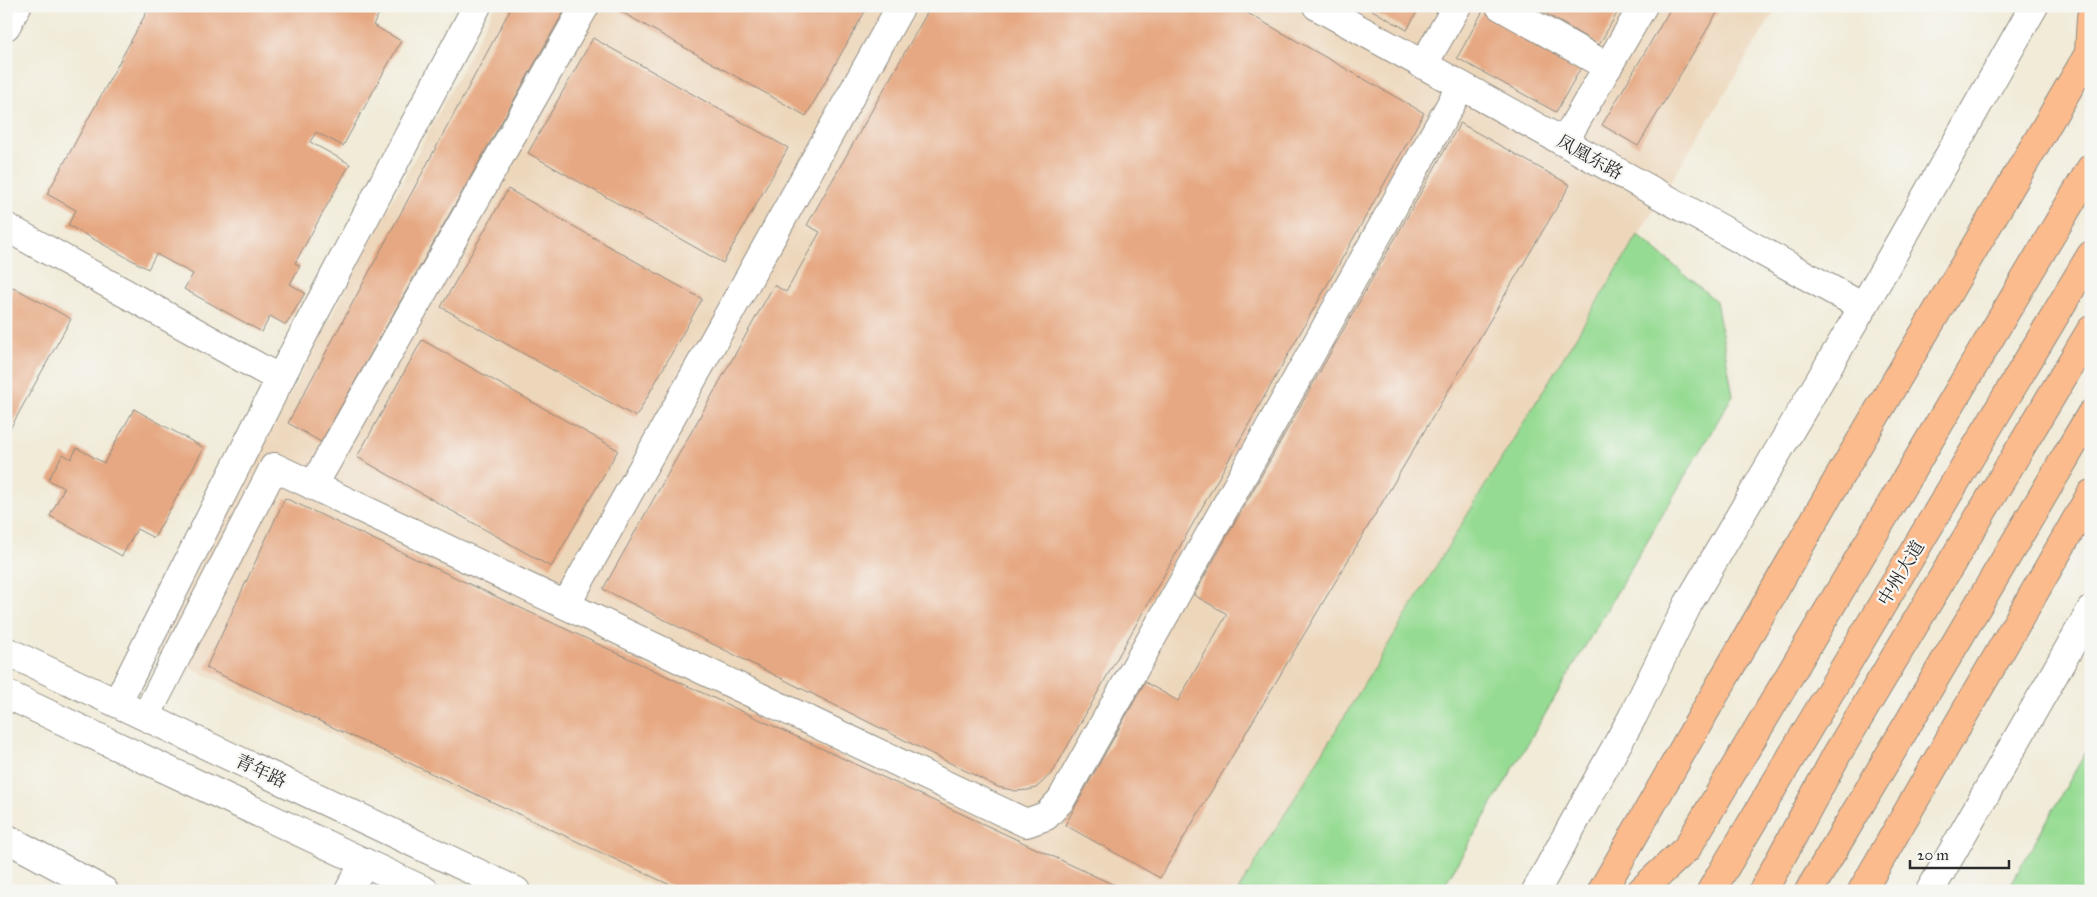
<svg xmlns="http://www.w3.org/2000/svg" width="2097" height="897" viewBox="0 0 2097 897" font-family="'IM FELL Great Primer','Noto Serif SC',serif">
	<rect width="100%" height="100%" fill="#f6f6f2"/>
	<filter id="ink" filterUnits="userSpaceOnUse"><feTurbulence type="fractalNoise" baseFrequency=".02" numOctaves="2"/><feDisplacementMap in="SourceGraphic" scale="10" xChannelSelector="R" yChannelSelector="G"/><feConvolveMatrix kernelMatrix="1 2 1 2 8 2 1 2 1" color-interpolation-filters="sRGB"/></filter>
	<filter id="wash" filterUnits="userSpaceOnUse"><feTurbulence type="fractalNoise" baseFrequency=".0096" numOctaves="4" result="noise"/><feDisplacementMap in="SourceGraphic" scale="20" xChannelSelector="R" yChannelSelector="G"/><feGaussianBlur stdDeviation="1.12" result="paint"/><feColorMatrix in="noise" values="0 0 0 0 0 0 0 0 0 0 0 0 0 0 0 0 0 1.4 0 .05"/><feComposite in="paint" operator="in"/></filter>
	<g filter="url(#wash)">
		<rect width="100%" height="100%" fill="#f1ebd8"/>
		<path fill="#edd7bb" d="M495 6H1778L1238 891H664L155 651Z"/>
		<g fill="#96db93" stroke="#60835f">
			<path d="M1638 235 1716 301 1733 395 1441 891H1238Z"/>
			<path d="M2091 743V891H2007Z"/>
		</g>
		<g id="blocks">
			<g fill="#e6a882">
				<path d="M150 6H383L373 25 401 41 343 146 316 132 310 142 350 164 295 263 300 266 290 284 305 293 286 325 270 316 262 332 184 289 193 274 156 254 148 269 68 225 76 210 47 194Z"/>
				<path d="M512 6H567L321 442 288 423Z"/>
				<path d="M611 6H868L806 116Z"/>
				<path d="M931 6H1235L1424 113 1053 772 1036 788 1028 790 1016 791 998 787 603 589 774 285 786 292 820 232 807 225Z"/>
				<path d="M1365 6H1420L1407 30Z"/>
				<path d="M1533 6H1621L1599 45Z"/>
				<path d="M1672 6H1721L1638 146 1602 125Z"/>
				<path d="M1484 9 1583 64 1556 112 1457 58Z"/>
				<path d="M593 38 788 148 723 263 528 153Z"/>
				<path d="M1460 123 1570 185 1160 878 1065 825 1145 682 1178 701 1227 614 1194 595Z"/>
				<path d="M508 189 702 299 636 417 441 307Z"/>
				<path d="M13 287 71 319 6 436V300Z"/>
				<path d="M422 340 618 450 551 567 357 457Z"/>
				<path d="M134 409 204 448 154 538 137 529 122 556 50 516 64 488 48 480 63 454 71 459 77 448 104 463Z"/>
				<path d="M285 498 1127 891H683L206 668Z"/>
			</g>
		</g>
	</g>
	<g filter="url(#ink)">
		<use href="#blocks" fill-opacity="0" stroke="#8e8b82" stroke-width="1"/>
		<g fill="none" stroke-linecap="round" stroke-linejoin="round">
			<g stroke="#8e8b82" stroke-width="30">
				<g id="minor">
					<path d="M1317 6 1863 307"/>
					<path d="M1500 6 1608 67"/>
					<path d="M6 26 17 6"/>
					<path d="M1423 65 1457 6"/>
					<path d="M1564 142 1643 6"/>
					<path d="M6 227 280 379"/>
					<path d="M313 486 585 6"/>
					<path d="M566 605 901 6"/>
					<path d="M6 651 516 891"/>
					<path d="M6 694 425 891"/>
					<path d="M117 703 284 371 477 6"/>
					<path d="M146 716 274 467 1026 823 1046 816 1061 800 1461 86"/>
					<path d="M6 838 104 891"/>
					<path d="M349 891 364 862"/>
					<path d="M1536 891 1633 716 1688 604 1863 307 2034 6"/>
					<path d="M1930 891 2091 610"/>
				</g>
			</g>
			<g stroke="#8e8b82" stroke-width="30">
				<g id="highway">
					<path d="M2089 53 2091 17"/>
					<path d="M1602 891 1834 486 2091 50"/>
					<path d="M1641 891 1687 848 2091 168"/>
					<path d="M1711 891 2091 255"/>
					<path d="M1763 891 1837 754 2091 330"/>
					<path d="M1809 891 2091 414"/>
					<path d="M1862 891 2091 494"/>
				</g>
			</g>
			<use href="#minor" stroke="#fff" stroke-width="28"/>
			<use href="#highway" stroke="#fbbb8d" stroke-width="28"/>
		</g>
	</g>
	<g text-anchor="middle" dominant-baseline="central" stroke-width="4.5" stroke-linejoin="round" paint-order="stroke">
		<g font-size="18" fill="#2b2b2b" stroke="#f6f6f2">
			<text transform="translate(1590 157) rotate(29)">凤凰东路</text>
			<text transform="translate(1901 573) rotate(-59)">中州大道</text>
			<text transform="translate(261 771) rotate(25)">青年路</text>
		</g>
	</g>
	<rect width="2097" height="897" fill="none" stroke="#f6f6f2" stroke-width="25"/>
	<path d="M1910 860v8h99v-8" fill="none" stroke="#2b2b2b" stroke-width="2.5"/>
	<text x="1917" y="860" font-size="15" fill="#2b2b2b" stroke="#f6f6f2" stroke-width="4" paint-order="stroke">20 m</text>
</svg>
